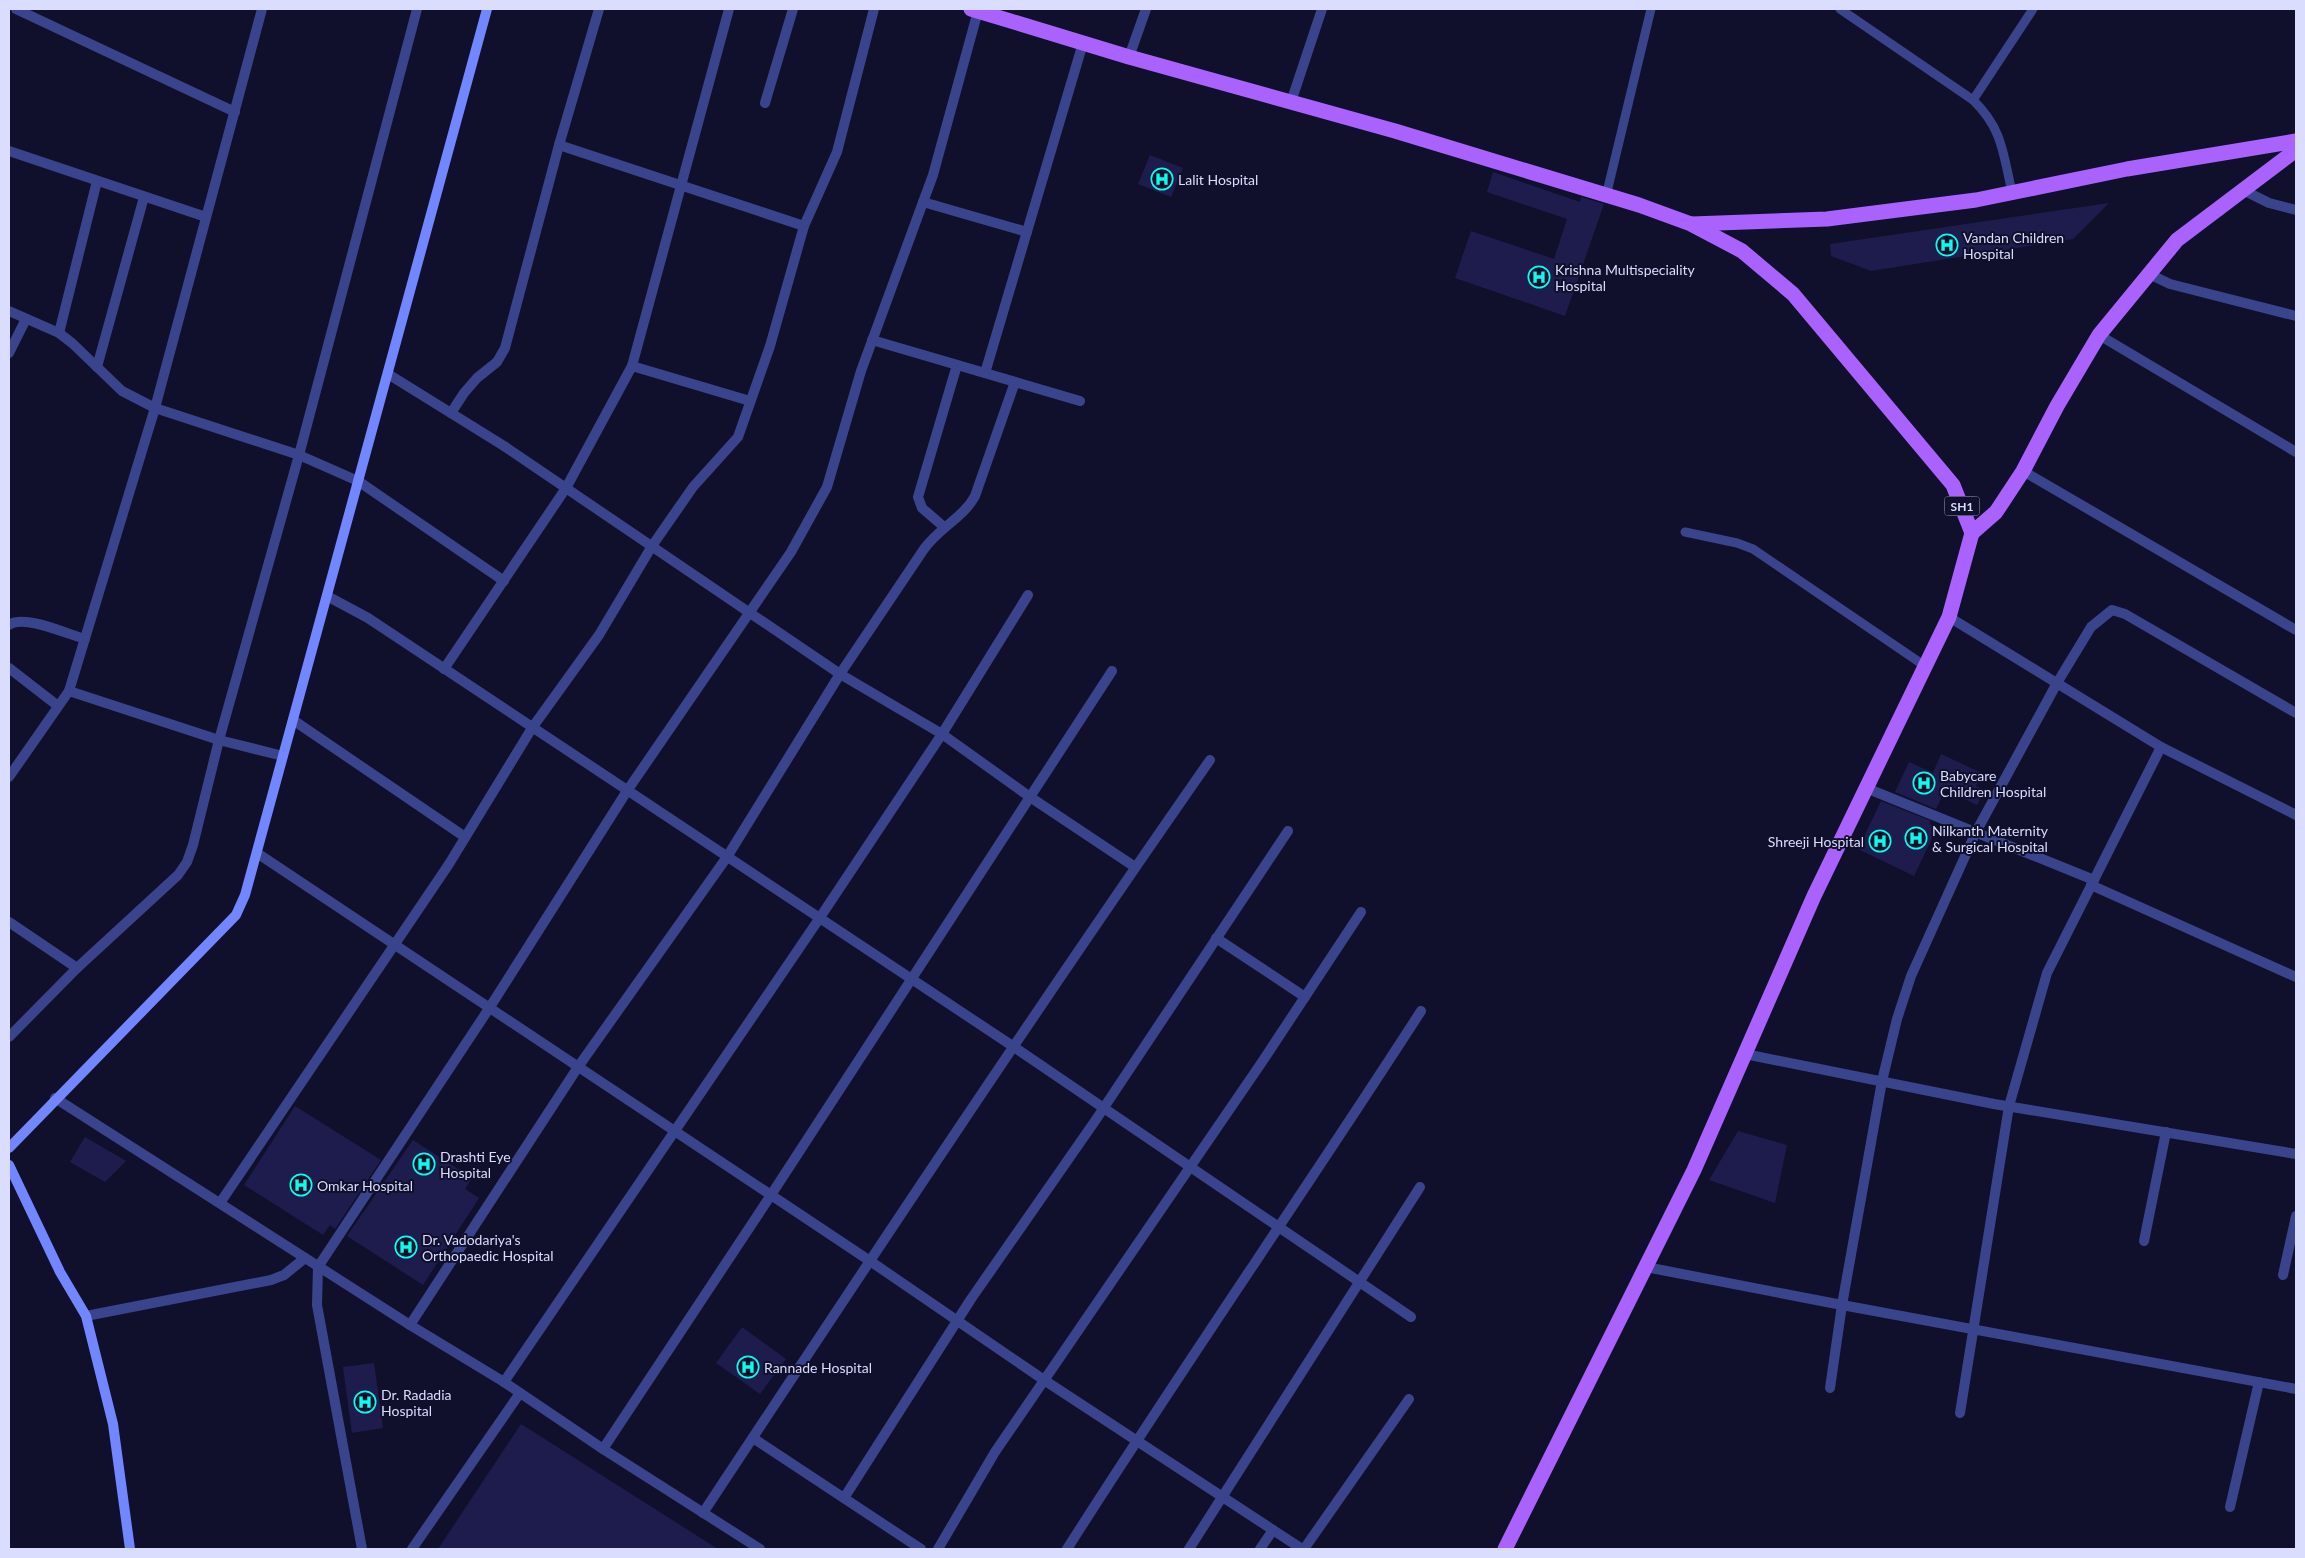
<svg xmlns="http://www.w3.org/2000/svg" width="2305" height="1558" viewBox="0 0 2305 1558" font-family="Lato,sans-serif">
	<rect width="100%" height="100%" fill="#10102c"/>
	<g fill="#1d1c4d">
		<path d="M1150 155 1183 168 1171 197 1138 184Z"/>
		<path d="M1493 172 1580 202 1581 197 1604 204 1565 316 1455 278 1471 231 1554 259 1567 219 1487 192Z"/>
		<path d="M2109 203 2073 239 1871 271 1831 256 1830 244Z"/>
		<path d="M1941 754 1982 773 1976 786 1985 790 1977 805 1945 790 1936 809 1895 792 1909 762 1933 773Z"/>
		<path d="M1881 801 1931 821 1929 824 1937 828 1914 876 1858 849Z"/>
		<path d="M295 1106 381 1160 335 1229 330 1225 323 1235 244 1185Z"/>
		<path d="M1738 1131 1787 1145 1775 1203 1709 1180Z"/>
		<path d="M85 1137 126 1161 105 1182 70 1162Z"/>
		<path d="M413 1140 472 1178 465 1189 479 1198 423 1285 347 1236Z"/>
		<path d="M742 1327 786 1359 760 1394 716 1363Z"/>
		<path d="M374 1363 383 1428 352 1433 343 1367Z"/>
		<path d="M521 1424 718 1549H438Z"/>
	</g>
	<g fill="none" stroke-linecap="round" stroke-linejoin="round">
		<g stroke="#3a448c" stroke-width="9">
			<path d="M1840 9 1973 100C2003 129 2003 154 2012 192"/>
			<path d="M1973 100 2033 9"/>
			<path d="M1606 196 1651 9"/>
			<path d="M1685 532 1737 543 1753 549 1925 666"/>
		</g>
		<g stroke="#3a448c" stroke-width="10">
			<path d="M16 9 235 112"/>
			<path d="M262 9 155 408 69 691 219 740 283 756"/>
			<path d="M417 9 299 455 358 481 504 581"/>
			<path d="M1129 57 1146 9"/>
			<path d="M1291 102 1322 9"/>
			<path d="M765 103 793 9"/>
			<path d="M559 145 804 226"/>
			<path d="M9 151 206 217"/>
			<path d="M2243 190 2269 203 2296 210"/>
			<path d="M923 202 1027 232"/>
			<path d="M2149 274 2170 284 2296 316"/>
			<path d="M9 311 59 333 72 343 122 391 155 408 299 455 219 740 193 845 187 862 178 875 77 968 9 1037"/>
			<path d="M59 333 97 181"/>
			<path d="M2099 335 2296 452"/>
			<path d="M872 340 1080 401"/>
			<path d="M9 353 26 319"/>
			<path d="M632 366 750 401"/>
			<path d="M97 367 144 197"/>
			<path d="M985 373 1083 43"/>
			<path d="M388 374 504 446 840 674 942 734 1030 797 1135 867"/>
			<path d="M451 413 464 393 477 378 497 362 505 348 559 145 599 9"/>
			<path d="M2023 471 2296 630"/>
			<path d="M944 527 922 508 918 497 957 365"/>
			<path d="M327 596 368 618 1014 1047 1411 1317"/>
			<path d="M1949 617 2161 747 2296 815"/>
			<path d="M9 625C24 614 67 634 85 639"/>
			<path d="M9 668 58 706"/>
			<path d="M444 669 566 488 632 366 729 9"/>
			<path d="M293 720 465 837"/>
			<path d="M9 777 69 691"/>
			<path d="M1866 788 2094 880"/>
			<path d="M257 853 870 1261 1044 1380 1302 1549"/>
			<path d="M2091 885 2296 977"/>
			<path d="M9 922 77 968"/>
			<path d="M1216 938 1305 997"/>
			<path d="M1745 1054 1994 1104 2296 1154"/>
			<path d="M55 1098 410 1325 504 1382 603 1449 760 1549"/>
			<path d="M220 1203 449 864 532 728 599 635 652 546 693 487 738 437 770 346 804 226 837 152 874 9"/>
			<path d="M2144 1241 2166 1132"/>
			<path d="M1646 1267 1842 1305 2296 1389"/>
			<path d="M2283 1275 2296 1216"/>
			<path d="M86 1316 271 1280 284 1275 305 1258"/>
			<path d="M410 1325 578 1067 727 857 840 674 924 549C939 528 964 517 975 496L1015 382"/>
			<path d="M504 1382 819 919 942 734 1028 595"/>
			<path d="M1830 1388 1842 1305 1882 1081 1897 1019 1911 976 1976 832 2057 683 2091 627 2112 610 2125 614 2296 713"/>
			<path d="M1960 1413 2009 1106 2047 973 2161 747"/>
			<path d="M753 1438 921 1549"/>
			<path d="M603 1449 771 1195 1112 671"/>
			<path d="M844 1498 971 1299 1095 1121 1288 831"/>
			<path d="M2230 1507 2259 1382"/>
			<path d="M703 1513C870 1260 1037 1008 1210 760"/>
			<path d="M362 1549 317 1305 318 1267 490 1007 627 791 791 552 827 487 861 371 933 175 978 11"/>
			<path d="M412 1549 520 1393"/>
			<path d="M938 1549 995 1452 1262 1062 1361 912"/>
			<path d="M1067 1549C1182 1368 1305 1191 1421 1011"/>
			<path d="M1189 1549 1420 1187"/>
			<path d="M1260 1549 1273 1530"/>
			<path d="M1304 1549 1409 1399"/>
		</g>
		<g stroke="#7286ff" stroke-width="10">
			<path d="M9 1148 236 915 245 895 487 9"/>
			<path d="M9 1165 60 1272 86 1316 113 1424 130 1549"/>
		</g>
		<g stroke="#aa62ff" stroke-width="15">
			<path d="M971 9 1129 57 1395 131 1639 205 1691 224 1742 251 1793 294 1953 485 1972 533 1949 617 1814 896 1694 1170 1505 1549"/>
			<path d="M1692 224 1827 219 1976 200 2127 169 2296 141"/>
			<path d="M1972 533 1996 512 2023 471 2057 406 2099 335 2177 240 2296 150"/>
		</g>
	</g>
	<defs>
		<g id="hospital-ring" transform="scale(1.125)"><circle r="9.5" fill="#10102c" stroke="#07ffef" stroke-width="1.5"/><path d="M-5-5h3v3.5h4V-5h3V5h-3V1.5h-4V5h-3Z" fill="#07ffef"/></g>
	</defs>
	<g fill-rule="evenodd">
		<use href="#hospital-ring" x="1162" y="179"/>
		<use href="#hospital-ring" x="1947" y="245"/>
		<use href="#hospital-ring" x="1539" y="277"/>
		<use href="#hospital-ring" x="1924" y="783"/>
		<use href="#hospital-ring" x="1916" y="838"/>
		<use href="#hospital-ring" x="1880" y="841"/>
		<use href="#hospital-ring" x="424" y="1164"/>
		<use href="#hospital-ring" x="301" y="1185"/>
		<use href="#hospital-ring" x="406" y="1247"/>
		<use href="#hospital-ring" x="748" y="1367"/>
		<use href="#hospital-ring" x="365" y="1402"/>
	</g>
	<g text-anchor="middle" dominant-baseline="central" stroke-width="4" stroke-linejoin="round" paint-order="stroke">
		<rect fill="#10102c" stroke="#9ea0c0" stroke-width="1" x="1944.5" y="496.5" width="35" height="19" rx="4"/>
		<g font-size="12" font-weight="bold" fill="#dbddff">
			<text x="1962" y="506">SH1</text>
		</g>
		<g font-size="14" fill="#dbddff" stroke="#10102c" text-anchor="start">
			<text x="1178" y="179">Lalit Hospital</text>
			<text x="1963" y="237">Vandan Children<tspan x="1963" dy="16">Hospital</tspan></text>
			<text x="1555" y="269">Krishna Multispeciality<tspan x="1555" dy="16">Hospital</tspan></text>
			<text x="1940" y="775">Babycare<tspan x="1940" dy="16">Children Hospital</tspan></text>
			<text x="1932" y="830">Nilkanth Maternity<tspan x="1932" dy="16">&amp; Surgical Hospital</tspan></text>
			<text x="1864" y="841" text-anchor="end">Shreeji Hospital</text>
			<text x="440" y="1156">Drashti Eye<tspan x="440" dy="16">Hospital</tspan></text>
			<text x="317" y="1185">Omkar Hospital</text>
			<text x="422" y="1239">Dr. Vadodariya's<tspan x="422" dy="16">Orthopaedic Hospital</tspan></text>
			<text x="764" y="1367">Rannade Hospital</text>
			<text x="381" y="1394">Dr. Radadia<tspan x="381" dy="16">Hospital</tspan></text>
		</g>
	</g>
	<rect width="2305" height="1558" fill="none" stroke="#dbddff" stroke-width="20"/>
</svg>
